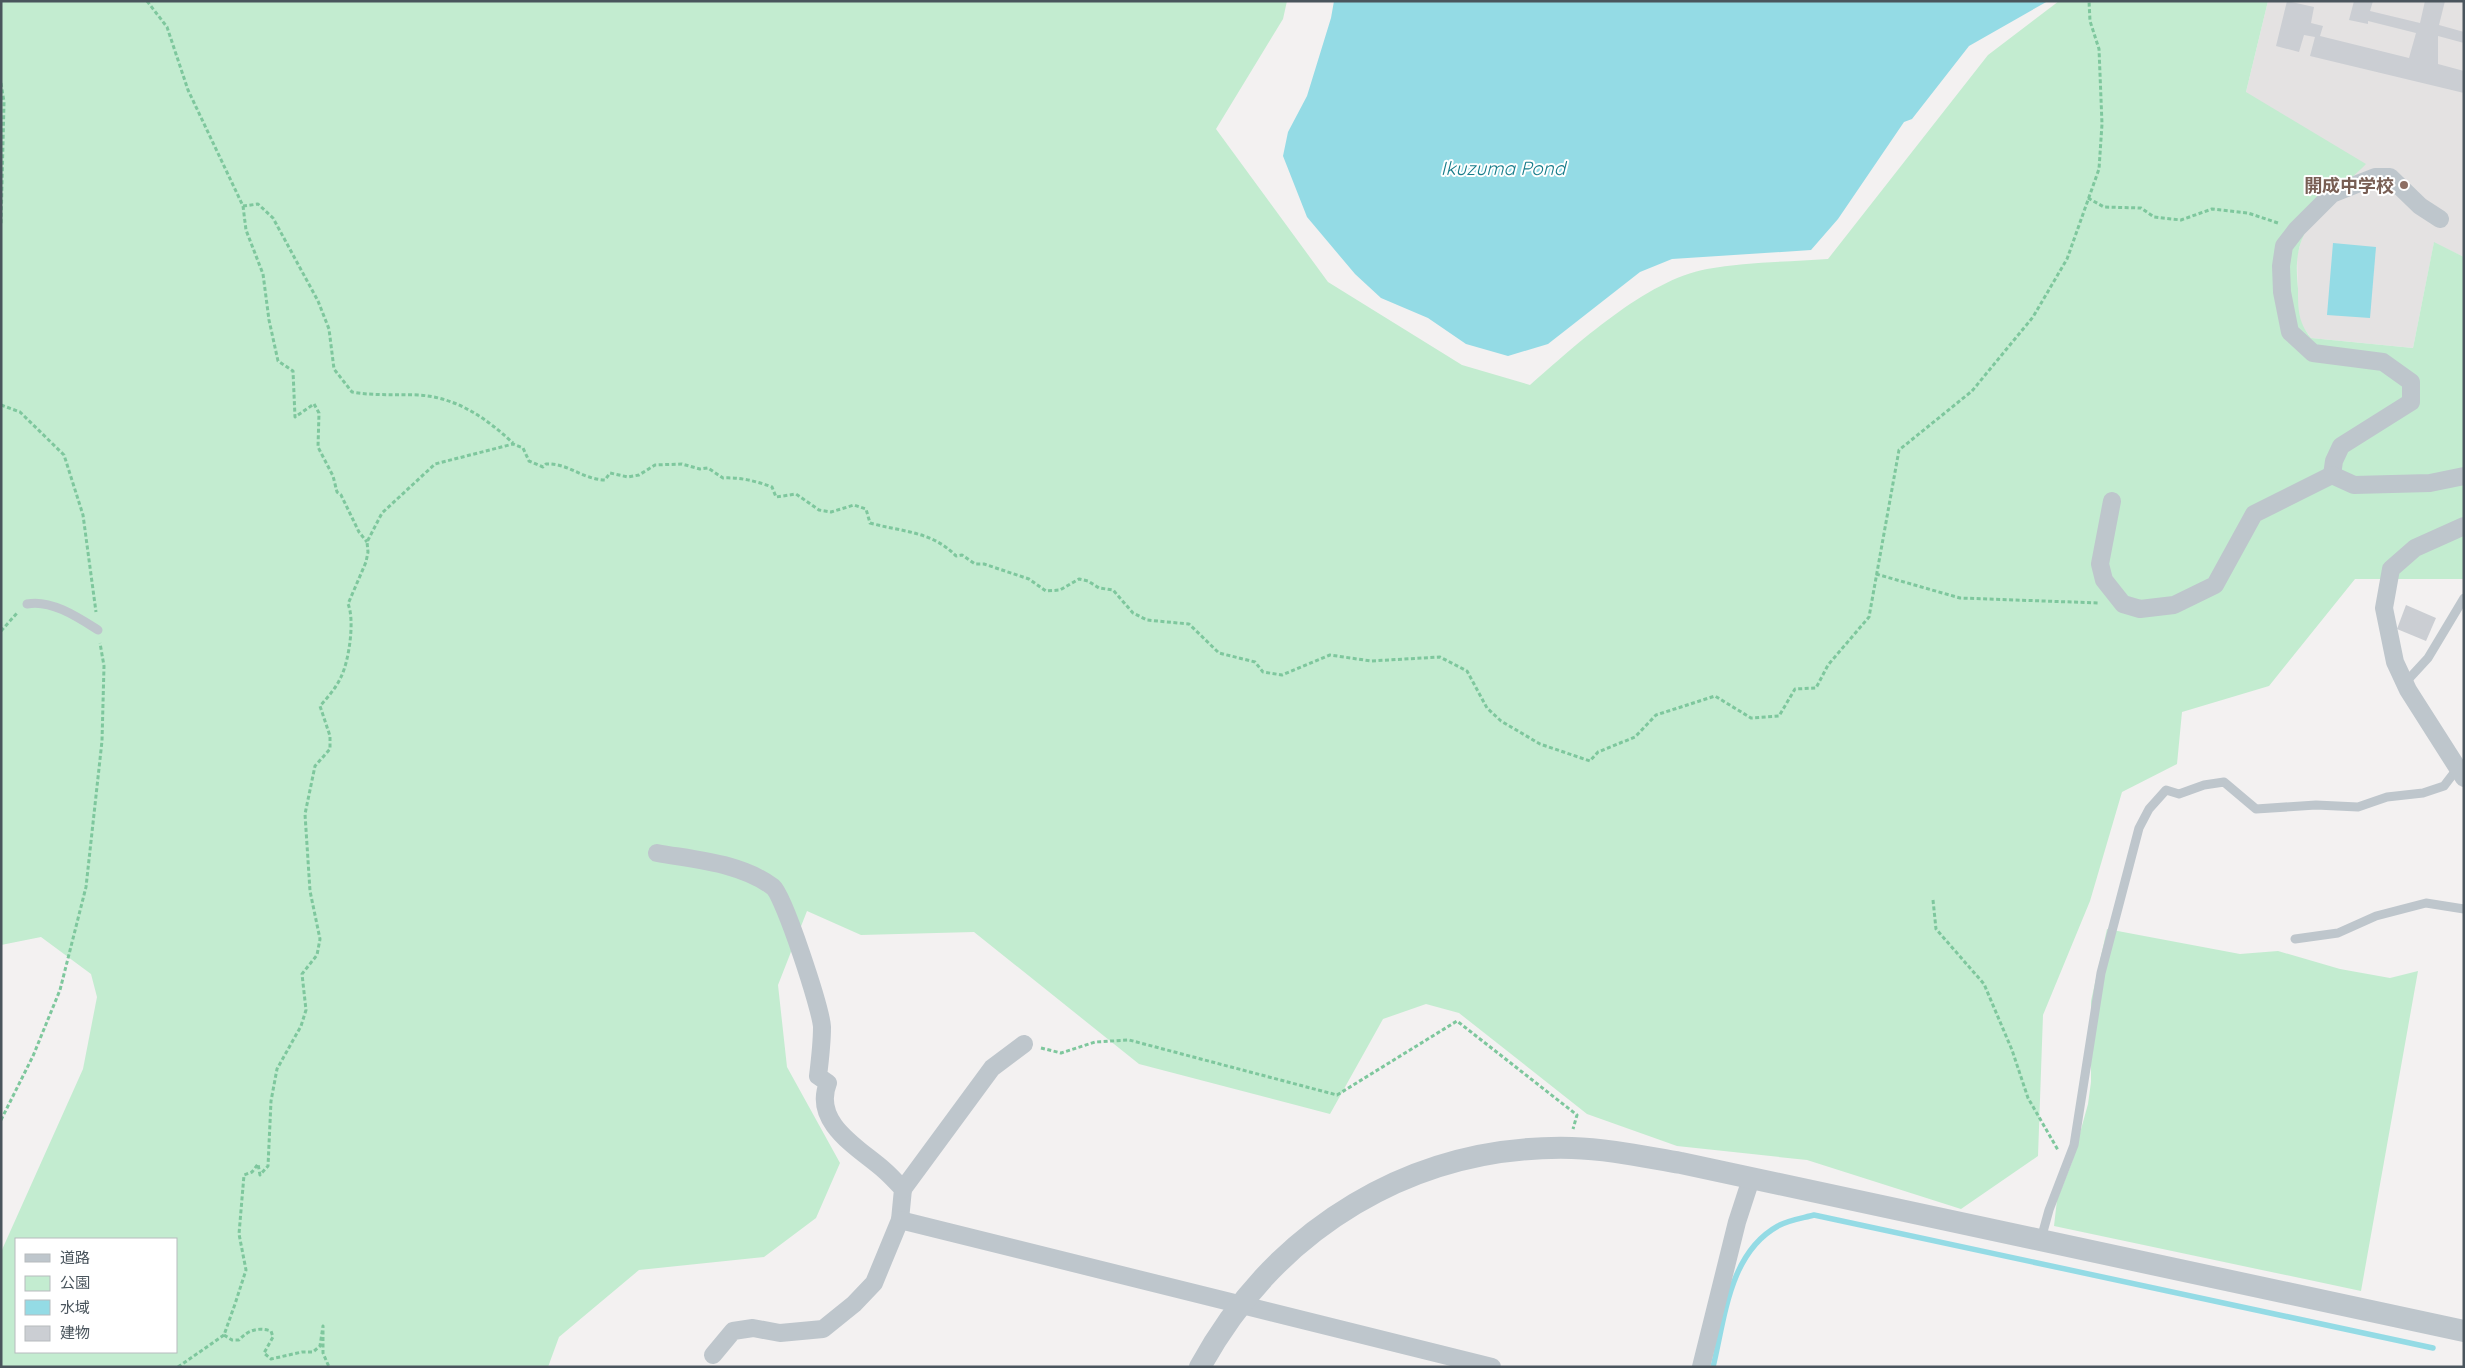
<svg xmlns="http://www.w3.org/2000/svg" width="2465" height="1368" viewBox="0 0 2465 1368" font-family="Quicksand,'Noto Sans JP',sans-serif">
	<rect width="100%" height="100%" fill="#f3f1f1"/>
	<path fill="#e4e2e2" d="M2268 1H2464V257L2434 243 2413 348 2311 338 2303 327 2298 315 2297 256 2303 234 2246 92Z"/>
	<g fill="#c3ecd0" fill-rule="evenodd">
		<path d="M1 1H1287L1283 19 1216 129 1328 282 1462 365 1530 385C1576 345 1646 280 1707 269 1746 262 1788 262 1828 259L1988 55 2059 1H2268L2246 92 2366 164C2340 190 2304 217 2298 254 2296 265 2297 278 2298 289 2298 309 2298 322 2311 338L2413 348 2434 242 2464 257V579H2355L2269 686 2182 712 2177 764 2122 792 2090 901 2043 1015 2038 1156 1961 1209 1807 1160 1677 1146 1587 1114 1459 1013 1426 1004 1383 1019 1330 1114 1139 1064 974 932 861 935 807 911 778 985 787 1067 840 1163 816 1218 764 1257 639 1270 559 1337 548 1367H1V1252L83 1069 97 997 91 974 41 937 1 945ZM16 1239H176V1352H16Z"/>
		<path d="M2107 929 2240 954 2278 951 2340 969 2390 978 2418 971 2361 1291 2054 1226 2057 1200 2072 1162 2088 1104 2091 1082V1001Z"/>
	</g>
	<g fill="#94dbe5">
		<path d="M1334 1H2048L1969 46 1912 119 1904 122 1838 219 1811 250 1672 259 1640 272 1548 344 1508 356 1466 344 1428 318 1381 298 1355 274 1307 217 1283 156 1288 132 1307 96 1331 18Z"/>
		<path d="M2333 243 2376 247 2370 318 2327 315Z"/>
	</g>
	<g fill="none" stroke-linecap="round" stroke-linejoin="round">
		<path stroke="#94dbe5" stroke-width="5.5" d="M1713 1367C1725 1318 1729 1253 1778 1226 1788 1220 1803 1218 1814 1215L2433 1348"/>
	</g>
	<g fill="#cbced3">
		<path d="M2287 1 2314 7 2311 23 2323 26 2320 36 2409 58 2416 33 2368 21V24L2349 20 2354 1H2373L2370 11 2420 23 2425 1H2445L2439 25 2464 32V43L2438 36V64L2464 71V93L2310 56 2315 37 2304 35 2299 52 2276 46Z"/>
		<path d="M2406 605 2436 618 2426 641 2397 629Z"/>
	</g>
	<g fill="none" stroke-linecap="round" stroke-linejoin="round">
		<g stroke="#7ec79d" stroke-width="3" stroke-dasharray="4 2.5" stroke-linecap="butt">
			<path d="M147 1 167 27 188 90 243 206 246 230 263 274 269 320 278 361 293 371 295 417 314 404 319 413 318 447 333 476 337 492 341 495 359 532 367 542"/>
			<path d="M1 83 4 102 1 225"/>
			<path d="M2088 198 2104 207 2141 208 2154 217 2181 220 2212 209 2248 213 2278 223"/>
			<path d="M243 206 258 204 273 218 318 301 329 329 334 369 352 392C374 396 395 394 418 395 456 397 486 418 513 443"/>
			<path d="M1 405 20 412 64 455 83 515 96 612"/>
			<path d="M1876 574 1960 598 2099 603"/>
			<path d="M1 631 17 613"/>
			<path d="M1933 900 1936 929 1984 984 2012 1050 2028 1098 2058 1150"/>
			<path d="M1041 1048 1061 1053 1095 1042 1129 1040 1337 1095 1457 1021 1577 1115 1573 1129"/>
			<path d="M1 1120 33 1056 60 990 86 887 102 741 104 666 100 643"/>
			<path d="M224 1335 232 1340H239C248 1330 258 1327 271 1331L273 1337 264 1353 271 1359 302 1352H313L320 1346 323 1326V1353L329 1367"/>
			<path d="M178 1367 224 1335 235 1304 246 1270 239 1234 244 1175 252 1172 258 1164 260 1175 268 1166 271 1101 277 1069 301 1026 306 1010 302 974 317 955 320 939 310 891 305 814 315 766 330 749V736L320 706C328 697 336 688 341 677 349 661 355 620 348 604L366 562 368 552 367 542 382 513 435 464 513 444 523 448 529 461 543 467 546 464C569 463 581 479 605 480L610 473 628 477 639 475 655 465 682 464 700 469 708 468 723 478C739 477 756 481 772 487L776 497 796 494 819 510 831 512 854 505 866 509 870 523C902 532 932 531 956 556L962 555 975 564H984L1029 579 1046 591 1060 590 1079 579 1088 581 1099 588 1113 590 1133 613 1147 620 1189 624 1219 653 1255 662 1263 672 1282 675 1330 655 1371 661 1440 657 1467 671 1487 708 1501 721 1540 744 1590 761 1598 752 1635 737 1656 715 1715 696 1751 718 1779 716 1795 689 1816 688 1828 665 1869 617 1899 450 1972 391 2033 317 2067 259 2099 169 2102 124 2099 49 2090 21 2089 1"/>
		</g>
		<g stroke="#bec6cc" stroke-width="9">
			<path d="M27 604C51 599 79 618 98 630"/>
			<path d="M2405 683 2428 658 2464 598"/>
			<path d="M2295 939 2338 933 2376 916 2426 903 2464 909"/>
			<path d="M2041 1239 2049 1210 2074 1145 2101 973 2139 828 2149 809 2166 790 2179 794 2204 785 2224 782 2256 809 2316 805 2358 807 2387 797 2423 793 2444 786 2457 769"/>
		</g>
		<g stroke="#bec6cc" stroke-width="18">
			<path d="M2332 475 2334 461 2341 446 2411 402V382L2383 362 2313 353 2290 332 2282 292 2281 266 2284 246 2297 229 2332 194 2375 177H2390L2420 206 2440 219"/>
			<path d="M2332 475 2354 485 2430 483 2464 476"/>
			<path d="M2112 501 2100 564 2104 580 2123 604 2140 609 2174 605 2215 585 2254 514 2332 475"/>
			<path d="M2464 526 2415 548 2391 569 2384 608 2395 662 2408 690 2464 778"/>
			<path d="M657 853C696 860 741 863 773 887 784 896 821 1009 822 1027 822 1043 820 1060 818 1076L828 1083C812 1123 859 1148 884 1170 891 1176 897 1183 903 1189L900 1220"/>
			<path d="M903 1189 992 1068 1024 1044"/>
			<path d="M713 1355 733 1331 753 1328 780 1333 823 1329 854 1304 874 1283 900 1220 1492 1367"/>
			<path d="M1701 1367 1737 1222 1751 1179"/>
		</g>
		<path stroke="#bec6cc" stroke-width="22" d="M1200 1367C1276 1228 1413 1144 1572 1148 1609 1149 1645 1157 1681 1163L2464 1331"/>
	</g>
	<circle fill="#8d6e63" stroke="#fff" stroke-width="2" cx="2404" cy="185" r="5"/>
	<g text-anchor="middle" dominant-baseline="central" stroke-width="4" stroke-linejoin="round" paint-order="stroke">
		<g font-size="18" font-weight="bold" fill="#785e54" stroke="#fff" text-anchor="end">
			<text x="2394" y="185">開成中学校</text>
		</g>
		<g font-size="19" font-style="italic" fill="#187d8b" stroke="#fff">
			<text x="1503" y="168">Ikuzuma Pond</text>
		</g>
	</g>
	<rect width="2465" height="1368" fill="none" stroke="#4a555d" stroke-width="5"/>
	<rect x="15" y="1238" width="162" height="115" fill="#ffffff" stroke="#b7bbbe"/>
	<rect x="25" y="1254" width="25" height="8" fill="#bec6cc" stroke="#b7bbbe"/>
	<text x="60" y="1263" font-size="15" fill="#4a555d">道路</text>
	<rect x="25" y="1276" width="25" height="15" fill="#c3ecd0" stroke="#b7bbbe"/>
	<text x="60" y="1288" font-size="15" fill="#4a555d">公園</text>
	<rect x="25" y="1300" width="25" height="15" fill="#94dbe5" stroke="#b7bbbe"/>
	<text x="60" y="1313" font-size="15" fill="#4a555d">水域</text>
	<rect x="25" y="1326" width="25" height="15" fill="#cbced3" stroke="#b7bbbe"/>
	<text x="60" y="1338" font-size="15" fill="#4a555d">建物</text>
</svg>
